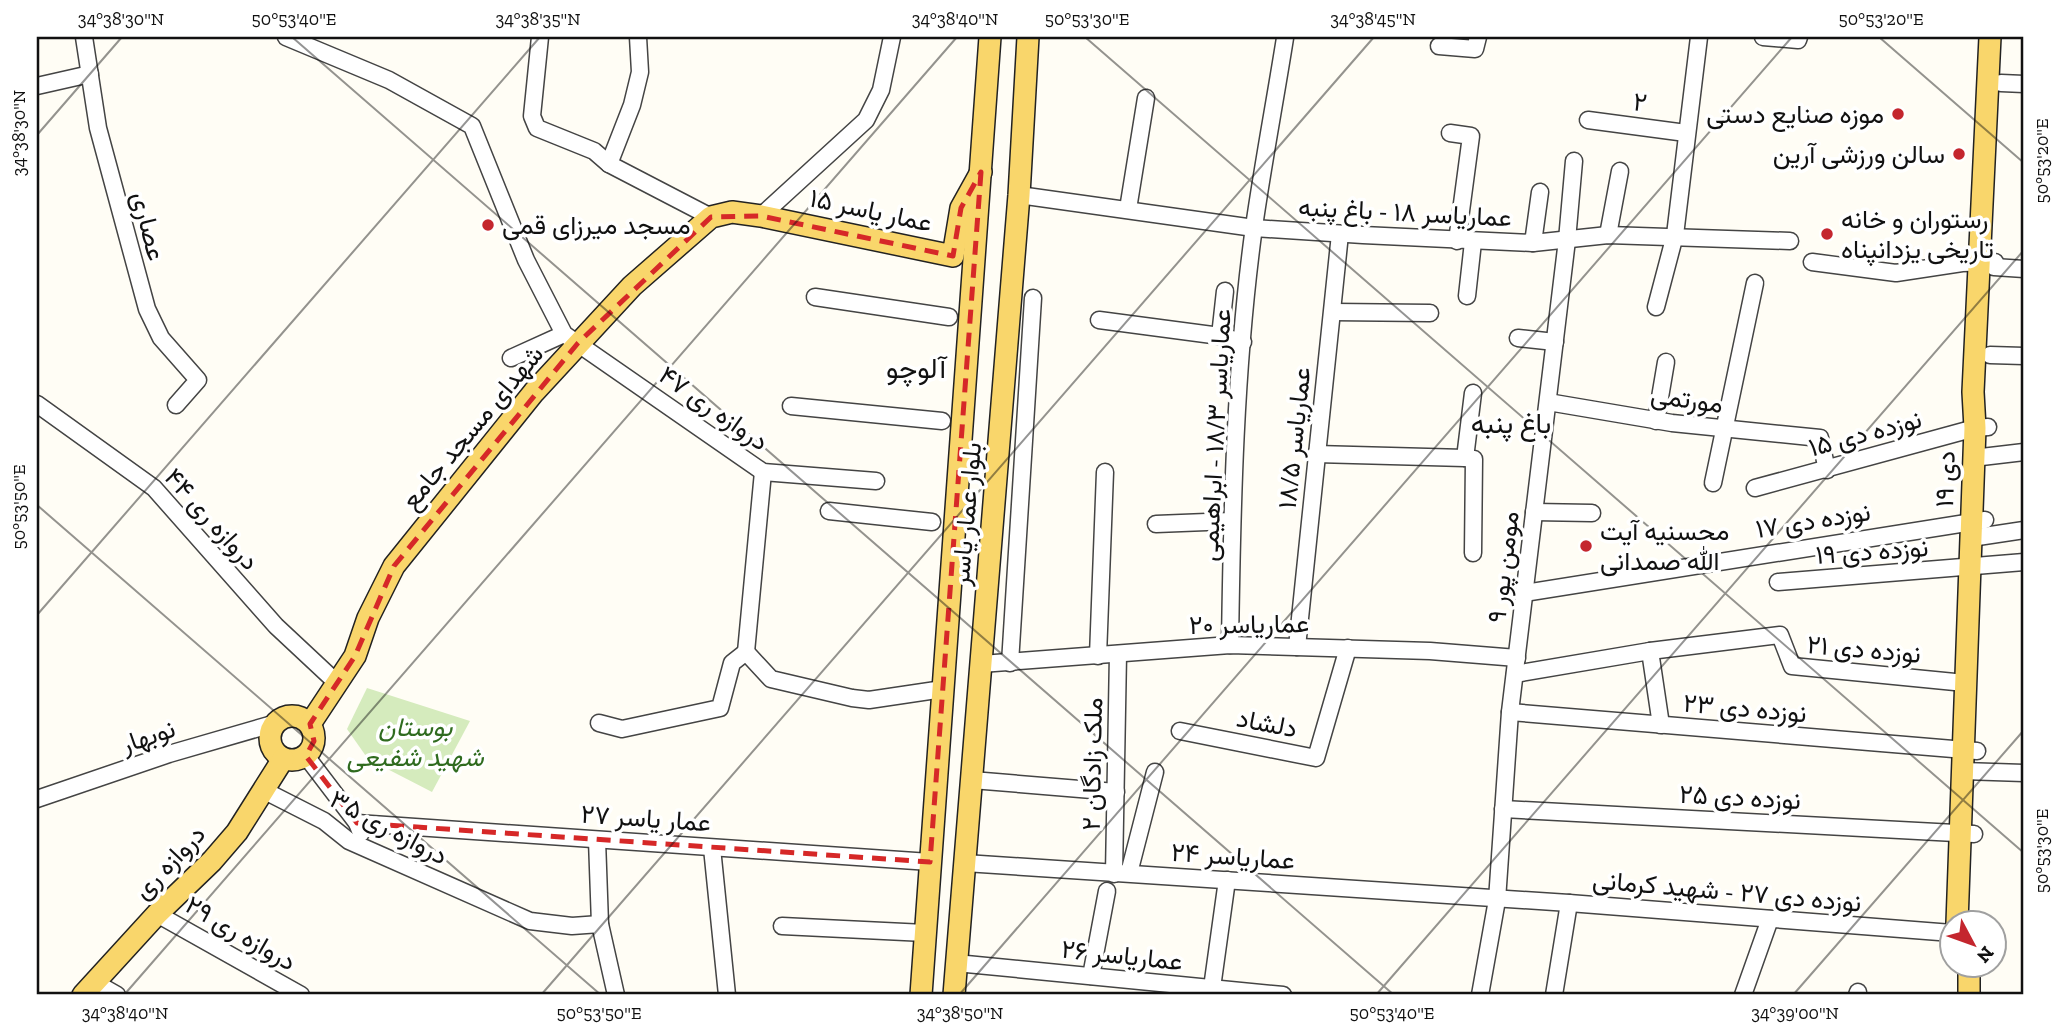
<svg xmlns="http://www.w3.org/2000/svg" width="2061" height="1032" viewBox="0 0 2061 1032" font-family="'Zilla Slab',Vazirmatn,serif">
	<rect width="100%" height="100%" fill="#fffdf5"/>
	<path fill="#d5ebbd" d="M367 688 470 721 432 792 368 759 347 729Z"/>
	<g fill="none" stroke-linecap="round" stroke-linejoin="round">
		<g stroke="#444" stroke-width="19">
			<g id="minor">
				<path d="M84 37 98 128 147 309 161 338 198 380 176 405"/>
				<path d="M286 37 389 80 472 126 526 260 564 334 763 472 876 481"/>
				<path d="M540 37 532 116 537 128 594 151 609 164 711 217"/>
				<path d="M1763 37 1798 40 1799 37"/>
				<path d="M1439 46 1475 49 1478 37"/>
				<path d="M2001 83 2024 84"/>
				<path d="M37 86 90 74"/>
				<path d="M1588 120 1686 133"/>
				<path d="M1450 133 1471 136 1457 241"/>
				<path d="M609 164 632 105 640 72 638 37"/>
				<path d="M1019 195 1254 228 1363 235 1533 243 1608 235 1790 241"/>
				<path d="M1128 209 1146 98"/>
				<path d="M761 216 866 120 881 90 892 37"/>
				<path d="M1608 235 1620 171"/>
				<path d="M1533 243 1540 192"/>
				<path d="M1812 262 1896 273 1962 263 1995 262"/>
				<path d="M1994 267 2024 269"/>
				<path d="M1467 296 1473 242"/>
				<path d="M815 297 949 317"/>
				<path d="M1656 307 1675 235 1699 37"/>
				<path d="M1333 312 1430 313"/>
				<path d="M1099 320 1220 336 1243 342"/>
				<path d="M1220 336 1225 291"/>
				<path d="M1518 338 1555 342"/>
				<path d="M1990 355 2024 356"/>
				<path d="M511 358 564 334"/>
				<path d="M1473 393 1465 458 1474 459 1473 553"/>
				<path d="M1548 402 1672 423 1820 438 1827 470"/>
				<path d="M37 404 154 488 276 626 337 683"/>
				<path d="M791 406 942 421"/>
				<path d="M1656 421 1666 362"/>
				<path d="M1316 454 1465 458"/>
				<path d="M1973 458 2024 452"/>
				<path d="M1713 483 1755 283"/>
				<path d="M1755 488 1975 428 1988 427"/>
				<path d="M829 511 932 522"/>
				<path d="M1534 512 1592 513"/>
				<path d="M1156 524 1232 521"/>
				<path d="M1971 538 2024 530"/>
				<path d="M1778 582 2024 562"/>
				<path d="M1524 593 1985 520"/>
				<path d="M1230 645C1232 506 1235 365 1254 227 1263 164 1275 101 1285 38"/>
				<path d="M1297 647 1340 234"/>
				<path d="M1650 651 1661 725"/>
				<path d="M746 652 771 679 852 698 869 700 943 689"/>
				<path d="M746 652 763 472"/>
				<path d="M1098 656 1105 472"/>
				<path d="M1010 663 1033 298"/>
				<path d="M981 664 1230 645 1430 651 1517 658"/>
				<path d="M1515 674 1650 651 1780 635 1792 666 1965 683"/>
				<path d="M1510 712 1977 751"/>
				<path d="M599 723 622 729 720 708 732 663 746 652"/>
				<path d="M1180 731 1316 758 1348 648"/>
				<path d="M306 756 357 823 361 833"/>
				<path d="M1963 771 2024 773"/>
				<path d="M972 780 1116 792"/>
				<path d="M265 791 324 821 349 841 530 921 572 926 600 924"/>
				<path d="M37 799 169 754 276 723"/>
				<path d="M1503 809 1974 834"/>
				<path d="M357 823 930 862"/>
				<path d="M597 840 600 924 616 995"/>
				<path d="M712 848 727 995"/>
				<path d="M965 863 1569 903 1952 933"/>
				<path d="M1129 873 1155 772"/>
				<path d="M1114 874 1118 654"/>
				<path d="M157 914 301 995"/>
				<path d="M782 926 925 933"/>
				<path d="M956 963 1283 995"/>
				<path d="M1091 976 1107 891"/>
				<path d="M94 982 117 995"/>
				<path d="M1211 995 1227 880"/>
				<path d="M1480 995 1497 900 1510 712 1567 240 1574 161"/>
				<path d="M1554 995 1569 903"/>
				<path d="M1743 995 1770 919"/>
				<path d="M1857 995 1858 992"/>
			</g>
		</g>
		<g stroke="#222" stroke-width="24">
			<g id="major">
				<circle cx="292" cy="738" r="22"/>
				<path d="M310 724 355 656 368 618 394 566 534 392 632 286 711 217 732 212 761 216 953 256 961 208 981 172"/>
				<path d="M1957 923 1975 428 1973 392 1990 37"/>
				<path d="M83 995 157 914 212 861 237 832 283 759"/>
				<path d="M921 995 990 37"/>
				<path d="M954 995 1019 195 1028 37"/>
				<path d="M1969 995V965"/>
			</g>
		</g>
		<use href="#minor" stroke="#fff" stroke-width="16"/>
		<use href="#major" stroke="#f9d66b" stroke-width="21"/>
	</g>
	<path fill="none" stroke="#d62828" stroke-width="5" stroke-dasharray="14 9" stroke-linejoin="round" d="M981 172 930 862 357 823 306 756 314 741 310 724 355 656 394 566 578 343 711 217 761 216 953 256 961 208Z"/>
	<path fill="none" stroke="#111" stroke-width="2" stroke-opacity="0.45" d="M292 37 1394 995M1085 37 2024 853M1879 37 2024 163M37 135 122 37M37 505 601 995M37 615 540 37M124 995 957 37M541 995 1374 37M959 995 1792 37M1376 995 2024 250M1793 995 2024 730"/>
	<g fill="#c4262e" stroke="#fff" stroke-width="2.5">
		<circle cx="1898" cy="114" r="7"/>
		<circle cx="1959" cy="154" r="7"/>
		<circle cx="488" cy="225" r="7"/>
		<circle cx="1827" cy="234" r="7"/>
		<circle cx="1586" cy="546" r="7"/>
	</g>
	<g text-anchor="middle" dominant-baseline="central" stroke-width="7" stroke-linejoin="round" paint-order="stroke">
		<g font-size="26" fill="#111" stroke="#fff">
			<text transform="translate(1640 102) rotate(7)">۲</text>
			<text transform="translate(871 210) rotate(12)">عمار یاسر ۱۵</text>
			<text transform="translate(1405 212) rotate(3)">عماریاسر ۱۸ - باغ پنبه</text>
			<text transform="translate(149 226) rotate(76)">عصاری</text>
			<text transform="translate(1687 399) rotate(8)">مورتمی</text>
			<text transform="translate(714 408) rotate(35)">دروازه ری ۴۷</text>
			<text transform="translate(472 427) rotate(-50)">شهدای مسجد جامع</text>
			<text transform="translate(1865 433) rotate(-15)">نوزده دی ۱۵</text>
			<text transform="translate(1215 435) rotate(-87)">عماریاسر ۱۸/۳ - ابراهیمی</text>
			<text transform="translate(1294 438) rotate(-84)">عماریاسر ۱۸/۵</text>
			<text transform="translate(1945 479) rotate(-88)">۱۹ دی</text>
			<text transform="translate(966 514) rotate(-85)">بلوار عمار یاسر</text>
			<text transform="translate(212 519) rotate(48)">دروازه ری ۴۴</text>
			<text transform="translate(1813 520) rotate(-9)">نوزده دی ۱۷</text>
			<text transform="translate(1872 551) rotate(-4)">نوزده دی ۱۹</text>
			<text transform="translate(1503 567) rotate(-83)">مومن پور ۹</text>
			<text transform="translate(1249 624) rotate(-1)">عماریاسر ۲۰</text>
			<text transform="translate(1864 649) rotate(5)">نوزده دی ۲۱</text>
			<text transform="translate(1745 708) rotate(5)">نوزده دی ۲۳</text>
			<text transform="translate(1267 723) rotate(11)">دلشاد</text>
			<text transform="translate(148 736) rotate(-19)">نوبهار</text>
			<text transform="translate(1092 764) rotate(-89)">۲ ملک زادگان</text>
			<text transform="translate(1740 797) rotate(3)">نوزده دی ۲۵</text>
			<text transform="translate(646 818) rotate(4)">عمار یاسر ۲۷</text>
			<text transform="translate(389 827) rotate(28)">دروازه ری ۳۵</text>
			<text transform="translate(1233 856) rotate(4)">عماریاسر ۲۴</text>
			<text transform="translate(169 862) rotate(-46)">دروازه ری</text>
			<text transform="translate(1727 891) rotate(5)">نوزده دی ۲۷ - شهید کرمانی</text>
			<text transform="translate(241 933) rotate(30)">دروازه ری ۲۹</text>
			<text transform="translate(1122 955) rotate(6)">عماریاسر ۲۶</text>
		</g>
		<g font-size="26" fill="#111" stroke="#fff" text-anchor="start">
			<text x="1884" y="114" text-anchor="end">موزه صنایع دستی</text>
			<text x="1945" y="154" text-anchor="end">سالن ورزشی آرین</text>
			<text x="1841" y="219">رستوران و خانه<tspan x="1841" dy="30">تاریخی یزدانپناه</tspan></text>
			<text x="502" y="225">مسجد میرزای قمی</text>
			<text x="1600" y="531">محسنیه آیت<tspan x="1600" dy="30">الله صمدانی</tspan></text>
		</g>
		<g font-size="26" font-style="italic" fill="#2f6b1f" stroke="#fff">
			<text x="415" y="727">بوستان<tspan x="415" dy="30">شهید شفیعی</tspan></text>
		</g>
		<g font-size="28" fill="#111" stroke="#fff">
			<text x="916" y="368">آلوچو</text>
			<text x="1511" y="423">باغ پنبه</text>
		</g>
	</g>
	<rect width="2061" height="1032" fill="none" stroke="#ffffff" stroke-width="77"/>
	<g transform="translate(1973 944) rotate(131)"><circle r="33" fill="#ffffff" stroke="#a0a0a0" stroke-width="2"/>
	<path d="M0-5L12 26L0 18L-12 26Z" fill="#c4262e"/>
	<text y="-10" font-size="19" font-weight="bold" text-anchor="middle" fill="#111111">N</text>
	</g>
	<rect x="38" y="38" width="1984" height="955" fill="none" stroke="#111" stroke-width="2.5"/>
	<g font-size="18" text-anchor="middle" fill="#111">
		<text x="121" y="25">34°38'30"N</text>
		<text x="294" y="25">50°53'40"E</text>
		<text x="538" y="25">34°38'35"N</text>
		<text x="955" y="25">34°38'40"N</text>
		<text x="1087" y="25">50°53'30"E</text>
		<text x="1373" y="25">34°38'45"N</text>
		<text x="1881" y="25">50°53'20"E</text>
		<text transform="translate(19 133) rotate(-90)" y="6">34°38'30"N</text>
		<text transform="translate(2042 161) rotate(-90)" y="6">50°53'20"E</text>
		<text transform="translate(19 507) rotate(-90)" y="6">50°53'50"E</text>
		<text transform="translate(2042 851) rotate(-90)" y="6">50°53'30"E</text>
		<text x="125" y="1019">34°38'40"N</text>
		<text x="599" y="1019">50°53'50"E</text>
		<text x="960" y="1019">34°38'50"N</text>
		<text x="1392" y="1019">50°53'40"E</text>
		<text x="1795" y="1019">34°39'00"N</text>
	</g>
</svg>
